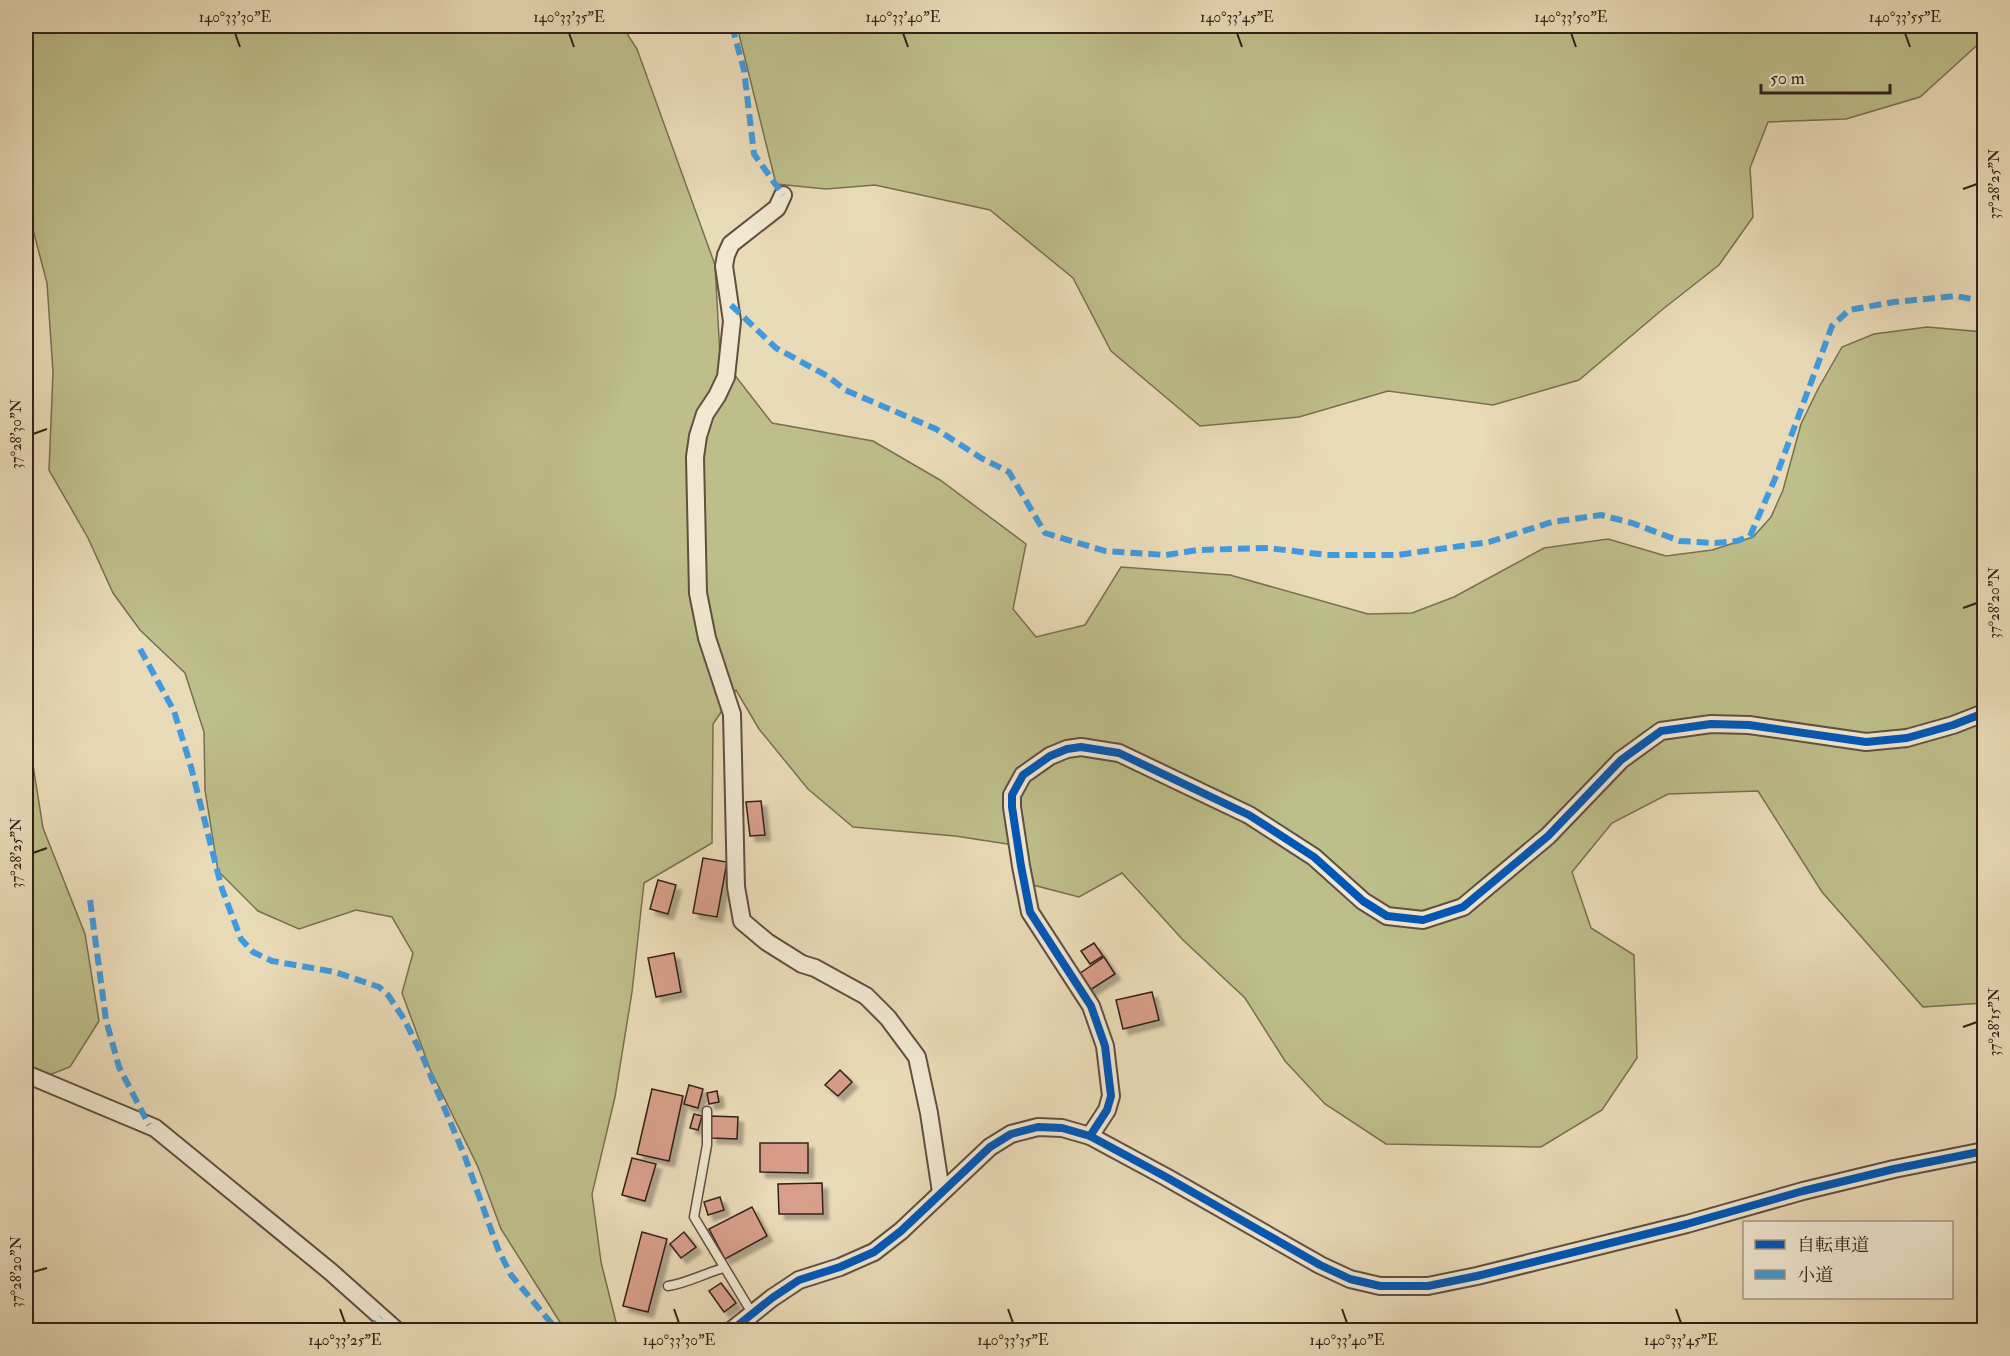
<svg xmlns="http://www.w3.org/2000/svg" width="2010" height="1356" viewBox="0 0 2010 1356" font-family="'IM FELL Double Pica','Noto Serif JP',serif">
	<defs>
		<filter id="shadow"><feDropShadow dx="5.5" dy="5.5" stdDeviation="1.5" flood-color="#0004"/></filter>
	</defs>
	<rect width="100%" height="100%" fill="#eadbb8"/>
	<filter id="stains"><feTurbulence type="fractalNoise" baseFrequency=".00333" numOctaves="4"/><feColorMatrix values="0 0 0 0 .2 0 0 0 0 .09 0 0 0 0 .02 0 0 0 .5 -.17"/></filter>
	<radialGradient id="worn" r=".72"><stop offset=".6" stop-color="#630" stop-opacity="0"/><stop offset="1" stop-color="#630" stop-opacity=".3"/></radialGradient>
	<g fill="#bdbe8a" stroke="#786f52" stroke-width="1.5">
		<path d="M26 26H622L637 49 715 265 720 356 772 423 873 441 940 480 1026 544 1013 609 1036 637 1085 625 1121 567 1230 575 1368 614 1412 613 1454 597 1544 548 1608 539 1666 556 1712 550 1753 537 1771 517 1783 490 1801 424 1818 389 1842 347 1874 334 1927 327 1984 332V1003L1923 1007 1822 892 1758 791 1668 794 1612 823 1572 872 1591 928 1634 955 1637 1058 1602 1110 1541 1147 1386 1144 1325 1104 1285 1061 1245 998 1183 940 1122 873 1079 897 1033 885 1014 845 955 836 853 827 808 789 759 729 736 690 713 724 712 843 644 883 632 992 615 1097 592 1194 601 1262 618 1330H565L501 1229 478 1167 430 1069 402 993 413 953 392 917 356 910 299 929 258 911 218 871 205 790 204 732 185 673 140 630 113 593 88 538 49 470 53 372 47 283 32 226 26 208Z"/>
		<path d="M737 26H1984V39L1920 97 1846 119 1768 122 1750 168 1753 217 1719 265 1663 309 1579 380 1493 405 1388 391 1299 417 1200 426 1111 351 1073 278 990 210 875 185 826 189 776 184Z"/>
		<path d="M26 721 43 828 85 934 99 1021 70 1067 26 1084Z"/>
	</g>
	<g fill="#d99e8b" stroke="#332019" stroke-width="1.5" filter="url(#shadow)">
		<path d="M761 801 765 835 750 836 746 802Z"/>
		<path d="M703 858 727 862 717 917 693 913Z"/>
		<path d="M658 880 676 885 668 914 650 909Z"/>
		<path d="M1094 943 1103 956 1090 964 1081 951Z"/>
		<path d="M674 953 681 992 656 997 648 958Z"/>
		<path d="M1104 957 1115 974 1087 992 1076 976Z"/>
		<path d="M1152 992 1159 1020 1123 1029 1116 1000Z"/>
		<path d="M840 1070 852 1082 838 1096 825 1085Z"/>
		<path d="M689 1085 703 1089 698 1108 684 1104Z"/>
		<path d="M652 1089 683 1096 669 1161 637 1154Z"/>
		<path d="M717 1091 719 1102 709 1104 707 1093Z"/>
		<path d="M694 1114 702 1116 698 1130 690 1128Z"/>
		<path d="M711 1116 738 1117 737 1139 711 1138Z"/>
		<path d="M760 1143H808V1173L760 1172Z"/>
		<path d="M632 1158 656 1164 645 1201 622 1195Z"/>
		<path d="M822 1183 823 1214H779L778 1184Z"/>
		<path d="M720 1197 724 1210 708 1215 704 1202Z"/>
		<path d="M752 1207 767 1236 725 1259 709 1229Z"/>
		<path d="M642 1232 667 1239 648 1312 623 1306Z"/>
		<path d="M684 1232 696 1247 681 1258 670 1244Z"/>
		<path d="M721 1283 736 1303 724 1312 709 1291Z"/>
	</g>
	<g fill="none" stroke-linecap="round" stroke-linejoin="round">
		<g stroke="#614f41" stroke-width="11">
			<g id="lane">
				<path d="M707 1111V1145L694 1217 752 1313"/>
				<path d="M668 1286C688 1283 705 1273 724 1268"/>
			</g>
		</g>
		<g stroke="#614f41" stroke-width="20">
			<g id="street">
				<path d="M783 195 777 208 731 244 726 255 724 266 732 321 726 377 717 396 705 414 698 436 695 457 698 593 707 638 732 714 736 887 742 921 767 942 802 964 815 968 866 996 888 1018 917 1057 929 1113 941 1192"/>
				<path d="M26 1074 155 1128 331 1272 396 1330"/>
				<path d="M1090 1136 1107 1110 1111 1096 1105 1046 1091 1006 1030 912 1021 866 1012 807V795L1023 775 1050 756 1067 749 1081 747 1119 753 1249 815 1314 857 1363 901 1387 916 1423 920 1463 907 1548 836 1621 760 1661 731 1711 724 1749 725 1866 742 1907 738 1953 725 1984 713"/>
				<path d="M732 1330 772 1298 799 1280 840 1267 874 1252 901 1231 990 1147 1011 1134 1038 1127 1062 1128 1090 1136 1166 1177 1320 1265 1350 1279 1380 1286H1428L1477 1276 1687 1224 1803 1191 1894 1169 1984 1151"/>
			</g>
		</g>
		<use href="#lane" stroke="#f1e8d1" stroke-width="8"/>
		<use href="#street" stroke="#f1e8d1" stroke-width="16"/>
		<g stroke="#3e9bdf" stroke-width="6" stroke-dasharray="12 6" stroke-linecap="butt">
			<path d="M732 26 744 70 754 154 783 195"/>
			<path d="M731 305 776 348 829 377 845 390 936 429 981 458 1009 472 1045 533 1105 551 1166 555 1198 550 1268 548 1327 555H1397L1489 542 1552 522 1601 515 1632 523 1680 541 1715 543 1737 541 1750 536 1777 474 1832 326 1849 310 1894 302 1955 296 1984 301"/>
			<path d="M140 649 174 711 191 767 222 889 241 939 253 952 272 961 335 972 379 987 388 995 404 1019 422 1055 465 1157 498 1249 511 1275 557 1330"/>
			<path d="M90 900 106 1020 119 1067 149 1125"/>
			<path d="M229 1330H245"/>
			<path d="M368 1330 381 1317"/>
		</g>
		<g stroke="#f1e8d1" stroke-width="11">
			<g id="cycleway">
				<path d="M1090 1136 1107 1110 1111 1096 1105 1046 1091 1006 1030 912 1021 866 1012 807V795L1023 775 1050 756 1067 749 1081 747 1119 753 1249 815 1314 857 1363 901 1387 916 1423 920 1463 907 1548 836 1621 760 1661 731 1711 724 1749 725 1866 742 1907 738 1953 725 1984 713"/>
				<path d="M732 1330 772 1298 799 1280 840 1267 874 1252 901 1231 990 1147 1011 1134 1038 1127 1062 1128 1090 1136 1166 1177 1320 1265 1350 1279 1380 1286H1428L1477 1276 1687 1224 1803 1191 1894 1169 1984 1151"/>
			</g>
		</g>
		<use href="#cycleway" stroke="#0057b8" stroke-width="8"/>
	</g>
	<path fill="none" stroke="#332019" stroke-width="2" d="M235 33 240 47M569 33 574 47M903 33 908 47M1237 33 1242 47M1571 33 1576 47M1905 33 1910 47M1963 189 1977 184M33 434 47 429M1963 608 1977 603M33 853 47 848M1963 1027 1977 1022M33 1272 47 1268M340 1309 345 1323M674 1309 679 1323M1008 1309 1013 1323M1342 1309 1347 1323M1676 1309 1681 1323"/>
	<rect width="2010" height="1356" fill="none" stroke="#eadbb8" stroke-width="66"/>
	<rect x="1743" y="1221" width="210" height="78" fill="#f1e8d1" stroke="#a59887" stroke-width="1.5"/>
	<rect x="1755" y="1240" width="30" height="9" fill="#0057b8" stroke="#a59887" stroke-width="1.5"/>
	<text x="1797" y="1251" font-size="18" fill="#332019">自転車道</text>
	<rect x="1755" y="1270" width="30" height="9" fill="#3e9bdf" stroke="#a59887" stroke-width="1.5"/>
	<text x="1797" y="1281" font-size="18" fill="#332019">小道</text>
	<path d="M1761 84v9h129v-9" fill="none" stroke="#332019" stroke-width="3"/>
	<text x="1770" y="84" font-size="18" fill="#332019" stroke="#f1e8d1" stroke-width="4.5" paint-order="stroke">50 m</text>
	<rect x="33" y="33" width="1944" height="1290" fill="none" stroke="#332019" stroke-width="2"/>
	<g font-size="15" text-anchor="middle" fill="#332019">
		<text x="235" y="22">140°33'30"E</text>
		<text x="569" y="22">140°33'35"E</text>
		<text x="903" y="22">140°33'40"E</text>
		<text x="1237" y="22">140°33'45"E</text>
		<text x="1571" y="22">140°33'50"E</text>
		<text x="1905" y="22">140°33'55"E</text>
		<text transform="translate(1994 184) rotate(-90)" y="5">37°28'25"N</text>
		<text transform="translate(16 434) rotate(-90)" y="5">37°28'30"N</text>
		<text transform="translate(1994 603) rotate(-90)" y="5">37°28'20"N</text>
		<text transform="translate(16 853) rotate(-90)" y="5">37°28'25"N</text>
		<text transform="translate(1994 1022) rotate(-90)" y="5">37°28'15"N</text>
		<text transform="translate(16 1272) rotate(-90)" y="5">37°28'20"N</text>
		<text x="345" y="1345">140°33'25"E</text>
		<text x="679" y="1345">140°33'30"E</text>
		<text x="1013" y="1345">140°33'35"E</text>
		<text x="1347" y="1345">140°33'40"E</text>
		<text x="1681" y="1345">140°33'45"E</text>
	</g>
	<rect width="100%" height="100%" filter="url(#stains)"/>
	<rect width="100%" height="100%" fill="url(#worn)"/>
</svg>
